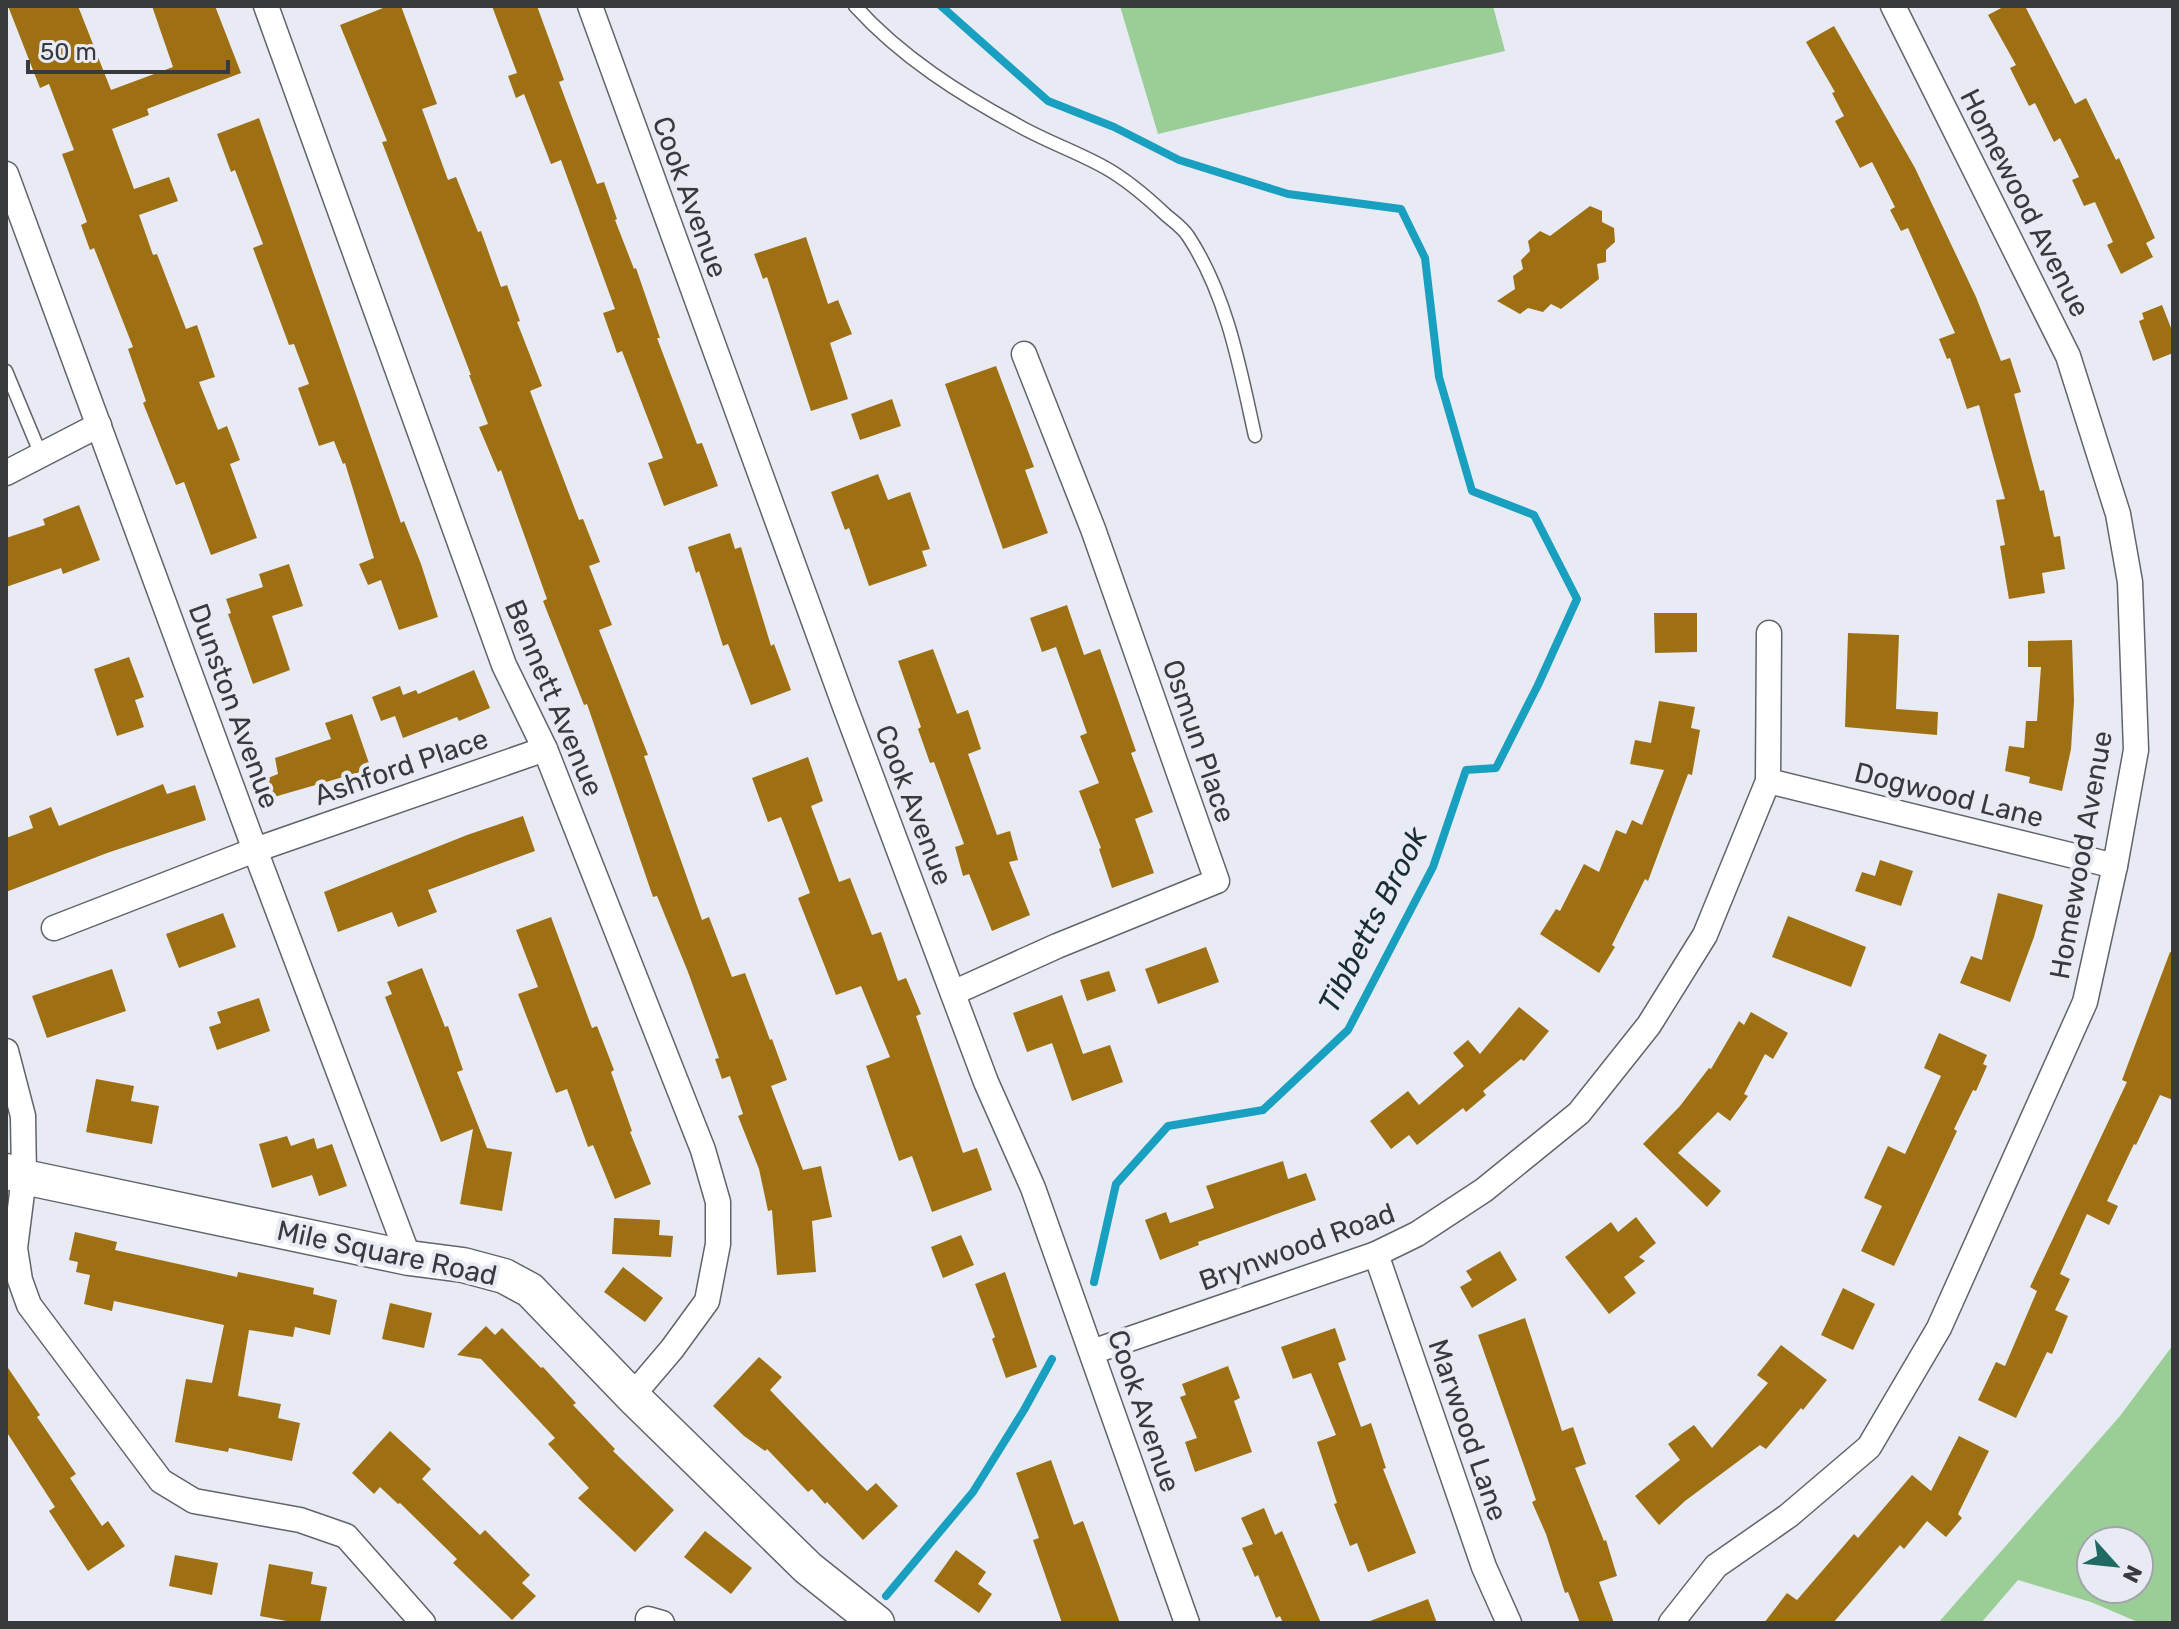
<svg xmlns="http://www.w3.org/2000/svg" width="2179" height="1629" viewBox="0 0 2179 1629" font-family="Rubik,sans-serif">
	<rect width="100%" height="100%" fill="#e8ebf4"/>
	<g fill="#9bcd97" fill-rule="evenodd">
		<path d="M1120 6H1493L1505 51 1158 134Z"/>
		<path d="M2173 1345V1623H2140L2091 1602 2018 1580 1981 1623H1938L2120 1416ZM2091 1541H2139V1589H2091Z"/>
	</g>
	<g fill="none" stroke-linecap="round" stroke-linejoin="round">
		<g stroke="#19a0c1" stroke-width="8">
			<path d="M941 6 1048 101 1114 127 1179 160 1288 194 1401 209 1425 258 1439 377 1472 491 1534 515 1577 599 1538 685 1496 768 1466 770 1433 867 1348 1030 1263 1110 1168 1126 1116 1184 1094 1282"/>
			<path d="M886 1596 973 1492 1024 1410 1052 1359"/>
		</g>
	</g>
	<g fill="#9e7013">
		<path d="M8 6H78L111 90 173 67 152 6H215L241 73 147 109 149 115 112 129 134 189 169 177 178 201 139 215 153 255 157 254 186 329 197 325 215 377 199 382 218 430 227 426 240 460 230 464 257 538 211 555 184 482 176 485 143 403 146 401 128 349 133 347 94 248 90 250 81 225 87 222 62 154 74 150 49 84 40 88Z"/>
		<path d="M388 6H401L437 104 422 109 448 180 456 177 478 232 481 231 501 287 507 285 520 321 517 322 542 386 530 391 579 520 583 519 600 562 589 566 612 625 599 630 648 755 644 756 702 920 709 917 732 977 745 973 770 1040 772 1039 787 1080 771 1086 803 1170 821 1166 832 1217 812 1221 816 1272 777 1275 772 1210 768 1211 759 1169 738 1116 743 1114 730 1076 722 1079 715 1059 719 1058 688 972 657 896 653 897 587 704 584 705 543 601 547 599 501 470 498 472 479 427 488 424 469 375H471L382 142 387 141 340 25Z"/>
		<path d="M492 6H537L564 80 559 82 597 184 604 182 617 219 615 220 634 269 636 268 660 338H657L697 444 702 443 718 486 664 506 648 463 663 458 622 351 617 353 603 313 615 309 561 160 551 164 524 94 516 98 508 76 517 73Z"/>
		<path d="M2005 6H2025L2075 104 2086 98 2116 160 2119 158 2155 238 2146 243 2153 257 2121 274 2107 245 2113 242 2095 202 2084 206 2072 180 2079 177 2060 138 2054 142 2035 103 2029 106 2010 68 2016 65 1988 15Z"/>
		<path d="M1834 26 1915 168 1976 297 2001 361 2010 358 2021 392 2014 394 2040 491 2044 490 2054 537 2060 536 2065 569 2042 573 2045 593 2009 599 2000 546 2005 545 1996 500 2005 499 1979 405 1967 409 1950 358 1947 359 1939 339 1955 333 1908 228 1901 231 1890 210 1895 207 1872 162 1860 168 1835 121 1844 116 1832 93 1835 92 1806 42Z"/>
		<path d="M259 118 401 523 404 521 421 564 438 617 399 630 381 580 368 585 359 564 374 558 345 463 343 464 334 441 319 446 298 388 309 384 294 344 289 345 253 248 263 244 235 170 231 172 217 134Z"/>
		<path d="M1590 206 1602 211V222L1614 228 1615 242 1606 250V262L1597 264 1599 279 1561 309 1551 304 1543 312 1528 308 1520 314 1497 301 1515 289 1513 276 1523 269 1521 260 1530 251 1528 241 1540 231 1550 236Z"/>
		<path d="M806 237 828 304 838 300 852 334 830 343 848 399 811 411 767 277 763 279 754 254Z"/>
		<path d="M2162 305 2173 333V353L2153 361 2139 321 2144 319 2142 313Z"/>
		<path d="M996 366 1034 467 1025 470 1048 533 1003 549 945 384Z"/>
		<path d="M892 399 901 426 860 440 851 414Z"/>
		<path d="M878 474 888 500 910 492 930 549 922 551 927 566 869 586 849 528 845 530 831 492Z"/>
		<path d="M79 505 100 560 63 574 61 568 6 587V538L45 525 43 519Z"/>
		<path d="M730 533 735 549 741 547 771 646 774 644 791 690 751 705 728 644 723 646 699 571 696 573 688 547Z"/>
		<path d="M289 564 303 606 272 616 290 670 253 684 228 614 231 613 226 599 263 587 259 574Z"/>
		<path d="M1067 605 1084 655 1100 649 1136 751 1131 753 1153 812 1135 819 1154 873 1112 888 1099 849 1101 848 1079 791 1099 783 1080 736 1087 733 1056 647 1042 652 1030 618Z"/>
		<path d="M1654 613H1697V652L1655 653Z"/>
		<path d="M1848 633 1899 635 1896 709 1938 712 1937 735 1845 727Z"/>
		<path d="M2072 640 2074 701 2071 749 2062 791 2029 783 2030 777 2005 771 2009 746 2024 748 2026 721H2037L2041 667H2028V641Z"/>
		<path d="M933 649 957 714 968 710 981 749 968 754 997 835 1010 831 1018 860 1009 862 1030 915 992 931 969 874 963 876 955 847 964 844 934 762 930 763 918 729 921 727 898 661Z"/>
		<path d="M129 657 144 697 135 700 144 727 117 736 94 669Z"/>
		<path d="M474 670 490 708 459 721 457 717 403 738 395 716 381 721 372 697 400 686 403 695 416 690 418 694Z"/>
		<path d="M1659 701 1695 707 1691 728 1700 730 1692 775 1688 774 1648 881 1645 879 1612 945 1615 947 1599 973 1540 934 1556 909 1560 911 1584 864 1599 872 1616 830 1626 834 1632 820 1642 825 1664 770 1630 764 1635 740 1651 743Z"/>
		<path d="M352 714 371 769 274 797 268 778 278 774 275 758 331 739 325 723Z"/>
		<path d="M808 757 823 801 811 806 839 882 850 878 872 935 881 932 898 981 906 978 921 1014 916 1016 963 1153 977 1148 992 1190 932 1212 912 1156 899 1161 866 1066 890 1057 861 986 836 995 798 898 810 893 781 817 768 822 752 778Z"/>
		<path d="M163 784 167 794 195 785 206 820 107 853 6 892V838L33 828 29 816 51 807 59 826Z"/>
		<path d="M523 816 535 851 428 890 437 912 398 927 392 912 338 932 324 892 467 835Z"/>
		<path d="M1880 860 1913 871 1901 906 1855 891 1862 872 1875 876Z"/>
		<path d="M1998 893 2043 905 2034 937 2010 1002 1960 983 1971 956 1982 960Z"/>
		<path d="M223 913 236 947 179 968 166 934Z"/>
		<path d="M1788 916 1866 947 1851 987 1772 957Z"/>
		<path d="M551 917 592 1028 597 1026 614 1070 611 1072 632 1131 630 1132 651 1184 615 1199 593 1145 588 1147 567 1089 556 1093 518 994 538 987 516 930Z"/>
		<path d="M1206 947 1219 982 1158 1004 1145 969Z"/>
		<path d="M2170 952 2173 953V1100L2160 1095 2136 1145 2134 1144 2107 1201 2118 1206 2109 1225 2087 1214 2060 1274 2070 1279 2055 1310 2068 1316 2052 1354 2047 1352 2016 1418 1978 1400 1996 1362 2005 1366 2037 1291 2030 1287 2127 1082 2122 1080Z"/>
		<path d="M422 968 445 1027 448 1026 463 1070 457 1072 487 1148 512 1152 502 1211 460 1204 473 1129 441 1142 385 997 392 994 387 982Z"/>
		<path d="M112 969 126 1011 47 1038 32 996Z"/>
		<path d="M1109 971 1116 991 1087 1001 1080 980Z"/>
		<path d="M1062 995 1083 1054 1110 1045 1123 1082 1072 1101 1052 1043 1027 1052 1013 1013Z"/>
		<path d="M259 998 270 1031 217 1050 209 1027 221 1023 217 1012Z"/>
		<path d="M1519 1007 1549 1031 1524 1061 1521 1059 1483 1091 1486 1095 1466 1112 1463 1108 1417 1145 1409 1135 1391 1149 1370 1121 1408 1091 1419 1105 1464 1066 1453 1053 1468 1040 1480 1054Z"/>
		<path d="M1751 1012 1788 1033 1773 1059 1765 1054 1744 1094 1748 1096 1730 1121 1718 1112 1678 1153 1721 1191 1707 1207 1643 1144 1680 1106 1709 1068 1711 1069 1739 1021 1744 1025Z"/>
		<path d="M1939 1033 1987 1055 1983 1064 1987 1066 1976 1091 1973 1090 1954 1129 1957 1131 1894 1266 1861 1251 1882 1206 1864 1198 1888 1146 1905 1154 1941 1076 1924 1068Z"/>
		<path d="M96 1079 134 1086 131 1101 159 1106 152 1144 86 1132Z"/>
		<path d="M287 1136 291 1146 314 1138 317 1149 332 1144 347 1186 319 1196 312 1175 272 1188 259 1144Z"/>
		<path d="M1283 1161 1288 1179 1306 1173 1316 1200 1198 1242 1199 1245 1160 1260 1145 1220 1166 1212 1170 1223 1214 1208 1206 1186Z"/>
		<path d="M1636 1217 1656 1243 1639 1257 1645 1261 1624 1277 1636 1293 1609 1314 1565 1257 1611 1222 1618 1232Z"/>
		<path d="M614 1218 660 1220 659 1235 673 1236 671 1257 612 1254Z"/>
		<path d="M75 1232 117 1242 115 1250 237 1277 238 1272 314 1288 313 1294 337 1300 330 1335 295 1327 293 1337 249 1330 238 1396 281 1404 278 1418 300 1423 292 1461 229 1448 228 1452 175 1442 186 1379 212 1383 224 1325 114 1301 112 1311 84 1304 90 1275 76 1272 78 1262 69 1260Z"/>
		<path d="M961 1235 974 1265 943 1278 931 1247Z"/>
		<path d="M1500 1251 1517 1280 1472 1308 1460 1287 1472 1280 1466 1271Z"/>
		<path d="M623 1267 663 1298 645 1322 604 1292Z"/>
		<path d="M1005 1272 1037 1367 1006 1378 992 1339 995 1337 975 1284Z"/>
		<path d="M1843 1288 1875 1304 1853 1350 1821 1335Z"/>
		<path d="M390 1303 432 1313 424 1348 382 1339Z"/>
		<path d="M1525 1318 1562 1431 1573 1427 1586 1464 1575 1468 1604 1541 1606 1540 1617 1576 1599 1582 1614 1623H1580L1568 1592 1565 1593 1546 1534 1532 1502 1536 1500 1478 1335Z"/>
		<path d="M486 1326 495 1335 502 1328 541 1368 543 1367 576 1403 573 1405 615 1449 613 1451 674 1510 635 1552 578 1498 589 1488 548 1444 555 1438 481 1359 457 1355Z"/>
		<path d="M1335 1328 1346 1360 1338 1363 1361 1427 1371 1423 1386 1468 1383 1469 1416 1553 1368 1572 1357 1543 1350 1546 1334 1504 1337 1503 1317 1442 1336 1435 1311 1373 1293 1379 1281 1347Z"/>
		<path d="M1781 1345 1827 1380 1803 1410 1801 1408 1766 1449 1760 1445 1685 1501 1659 1525 1635 1496 1680 1460 1668 1444 1694 1425 1712 1448 1768 1383 1757 1375Z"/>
		<path d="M759 1357 782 1377 770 1390 867 1491 876 1483 898 1506 863 1540 827 1502 825 1504 812 1489 808 1492 767 1449 765 1451 744 1436 713 1406Z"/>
		<path d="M6 1365 40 1415 37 1417 76 1474 70 1478 102 1526 108 1521 125 1546 88 1571 49 1511 55 1507 6 1431Z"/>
		<path d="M1228 1366 1240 1398 1234 1401 1252 1452 1195 1472 1185 1442 1197 1438 1180 1397 1186 1395 1182 1384Z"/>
		<path d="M390 1431 431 1469 422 1479 480 1535 485 1530 530 1575 522 1583 536 1596 512 1620 453 1563 457 1559 400 1503 398 1504 380 1487 374 1494 352 1473Z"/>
		<path d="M1959 1436 1989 1451 1958 1514 1962 1518 1946 1537 1927 1521 1904 1549 1900 1545 1833 1623H1764L1787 1593 1797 1600 1854 1534 1858 1538 1912 1475 1931 1491Z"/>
		<path d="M1051 1460 1074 1525 1083 1521 1120 1623H1062L1033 1540 1039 1538 1016 1473Z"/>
		<path d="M1264 1508 1275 1535 1282 1531 1321 1623H1283L1280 1616 1276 1618 1258 1575 1255 1577 1242 1548 1253 1544 1241 1518Z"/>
		<path d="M705 1531 752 1568 731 1594 684 1557Z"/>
		<path d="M956 1550 986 1572 978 1584 992 1594 979 1613 934 1581Z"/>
		<path d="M175 1555 218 1563 212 1595 169 1586Z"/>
		<path d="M269 1564 313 1572 311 1584 327 1587 320 1623H297L260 1616Z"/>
		<path d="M1428 1599 1437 1623H1370V1621Z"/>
	</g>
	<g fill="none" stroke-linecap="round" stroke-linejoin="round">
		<g stroke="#62646c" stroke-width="15">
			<g id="lane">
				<path d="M855 6C901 57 961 95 1021 127 1048 142 1077 152 1104 167 1126 179 1148 198 1166 215 1173 221 1183 228 1188 236 1227 295 1240 368 1255 436"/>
				<path d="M6 371 41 455"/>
			</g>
		</g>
		<g stroke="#62646c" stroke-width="27">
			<g id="street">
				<path d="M266 6 504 665 545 749 703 1150 718 1202V1244L707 1301 672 1349 632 1396"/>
				<path d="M590 6 844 704 986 1082 1033 1188 1187 1623"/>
				<path d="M6 174 255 850 409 1258"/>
				<path d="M6 473 99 425"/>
				<path d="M1768 781 2115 866"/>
				<path d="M54 928 255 850 545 749"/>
				<path d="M953 993 1057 946 1217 881 1093 529 1024 354"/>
				<path d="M6 1051 23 1116 24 1177 15 1248 20 1280 29 1305 161 1481 194 1501 300 1520 346 1536 423 1623"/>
				<path d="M1376 1254 1484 1567 1509 1623"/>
				<path d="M1092 1352 1376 1254 1417 1234 1484 1190 1579 1113 1649 1025 1705 935 1768 781 1769 633"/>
				<path d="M648 1619 662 1623"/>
				<path d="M1671 1623 1716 1566 1788 1516 1869 1447 1939 1328 2085 1002 2115 866 2136 750 2130 582 2118 514 2068 356 1893 6"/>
			</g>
		</g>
		<g stroke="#62646c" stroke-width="37">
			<path id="secondary" d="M6 1171 24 1177 409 1258 463 1265 504 1276 530 1290 632 1396 808 1568 877 1623"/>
		</g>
		<use href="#lane" stroke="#fff" stroke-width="12"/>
		<use href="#street" stroke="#fff" stroke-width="24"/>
		<use href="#secondary" stroke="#fff" stroke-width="34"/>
	</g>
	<g text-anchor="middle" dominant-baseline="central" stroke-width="8" stroke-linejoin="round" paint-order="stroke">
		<g font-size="28" fill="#393a3d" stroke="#e8ebf4">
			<text transform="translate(690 197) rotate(70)">Cook Avenue</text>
			<text transform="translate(2025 203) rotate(63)">Homewood Avenue</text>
			<text transform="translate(554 698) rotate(67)">Bennett Avenue</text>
			<text transform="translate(234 706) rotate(70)">Dunston Avenue</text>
			<text transform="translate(1199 741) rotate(71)">Osmun Place</text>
			<text transform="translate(401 767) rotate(-19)">Ashford Place</text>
			<text transform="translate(1949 795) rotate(14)">Dogwood Lane</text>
			<text transform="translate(914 805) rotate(69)">Cook Avenue</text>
			<text transform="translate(2081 855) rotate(-80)">Homewood Avenue</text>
			<text transform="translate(1297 1247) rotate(-20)">Brynwood Road</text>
			<text transform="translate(387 1253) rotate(12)">Mile Square Road</text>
			<text transform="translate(1144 1411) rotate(71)">Cook Avenue</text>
			<text transform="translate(1468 1430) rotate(71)">Marwood Lane</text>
		</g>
		<g font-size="30" font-style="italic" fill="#192d34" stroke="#e8ebf4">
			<text transform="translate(1373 920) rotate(-63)">Tibbetts Brook</text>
		</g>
	</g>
	<rect width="2179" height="1629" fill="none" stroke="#393a3d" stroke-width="16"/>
	<g transform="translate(2115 1565) rotate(117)"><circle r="38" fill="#e8ebf4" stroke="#a2a4ab" stroke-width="2"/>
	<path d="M0-6L14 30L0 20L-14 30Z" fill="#206a63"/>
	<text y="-12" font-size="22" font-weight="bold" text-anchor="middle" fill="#393a3d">N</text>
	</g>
	<path d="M28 60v12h200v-12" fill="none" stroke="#393a3d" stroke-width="4"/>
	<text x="40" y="60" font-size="24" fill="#393a3d" stroke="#e8ebf4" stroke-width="6" paint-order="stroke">50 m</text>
</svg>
